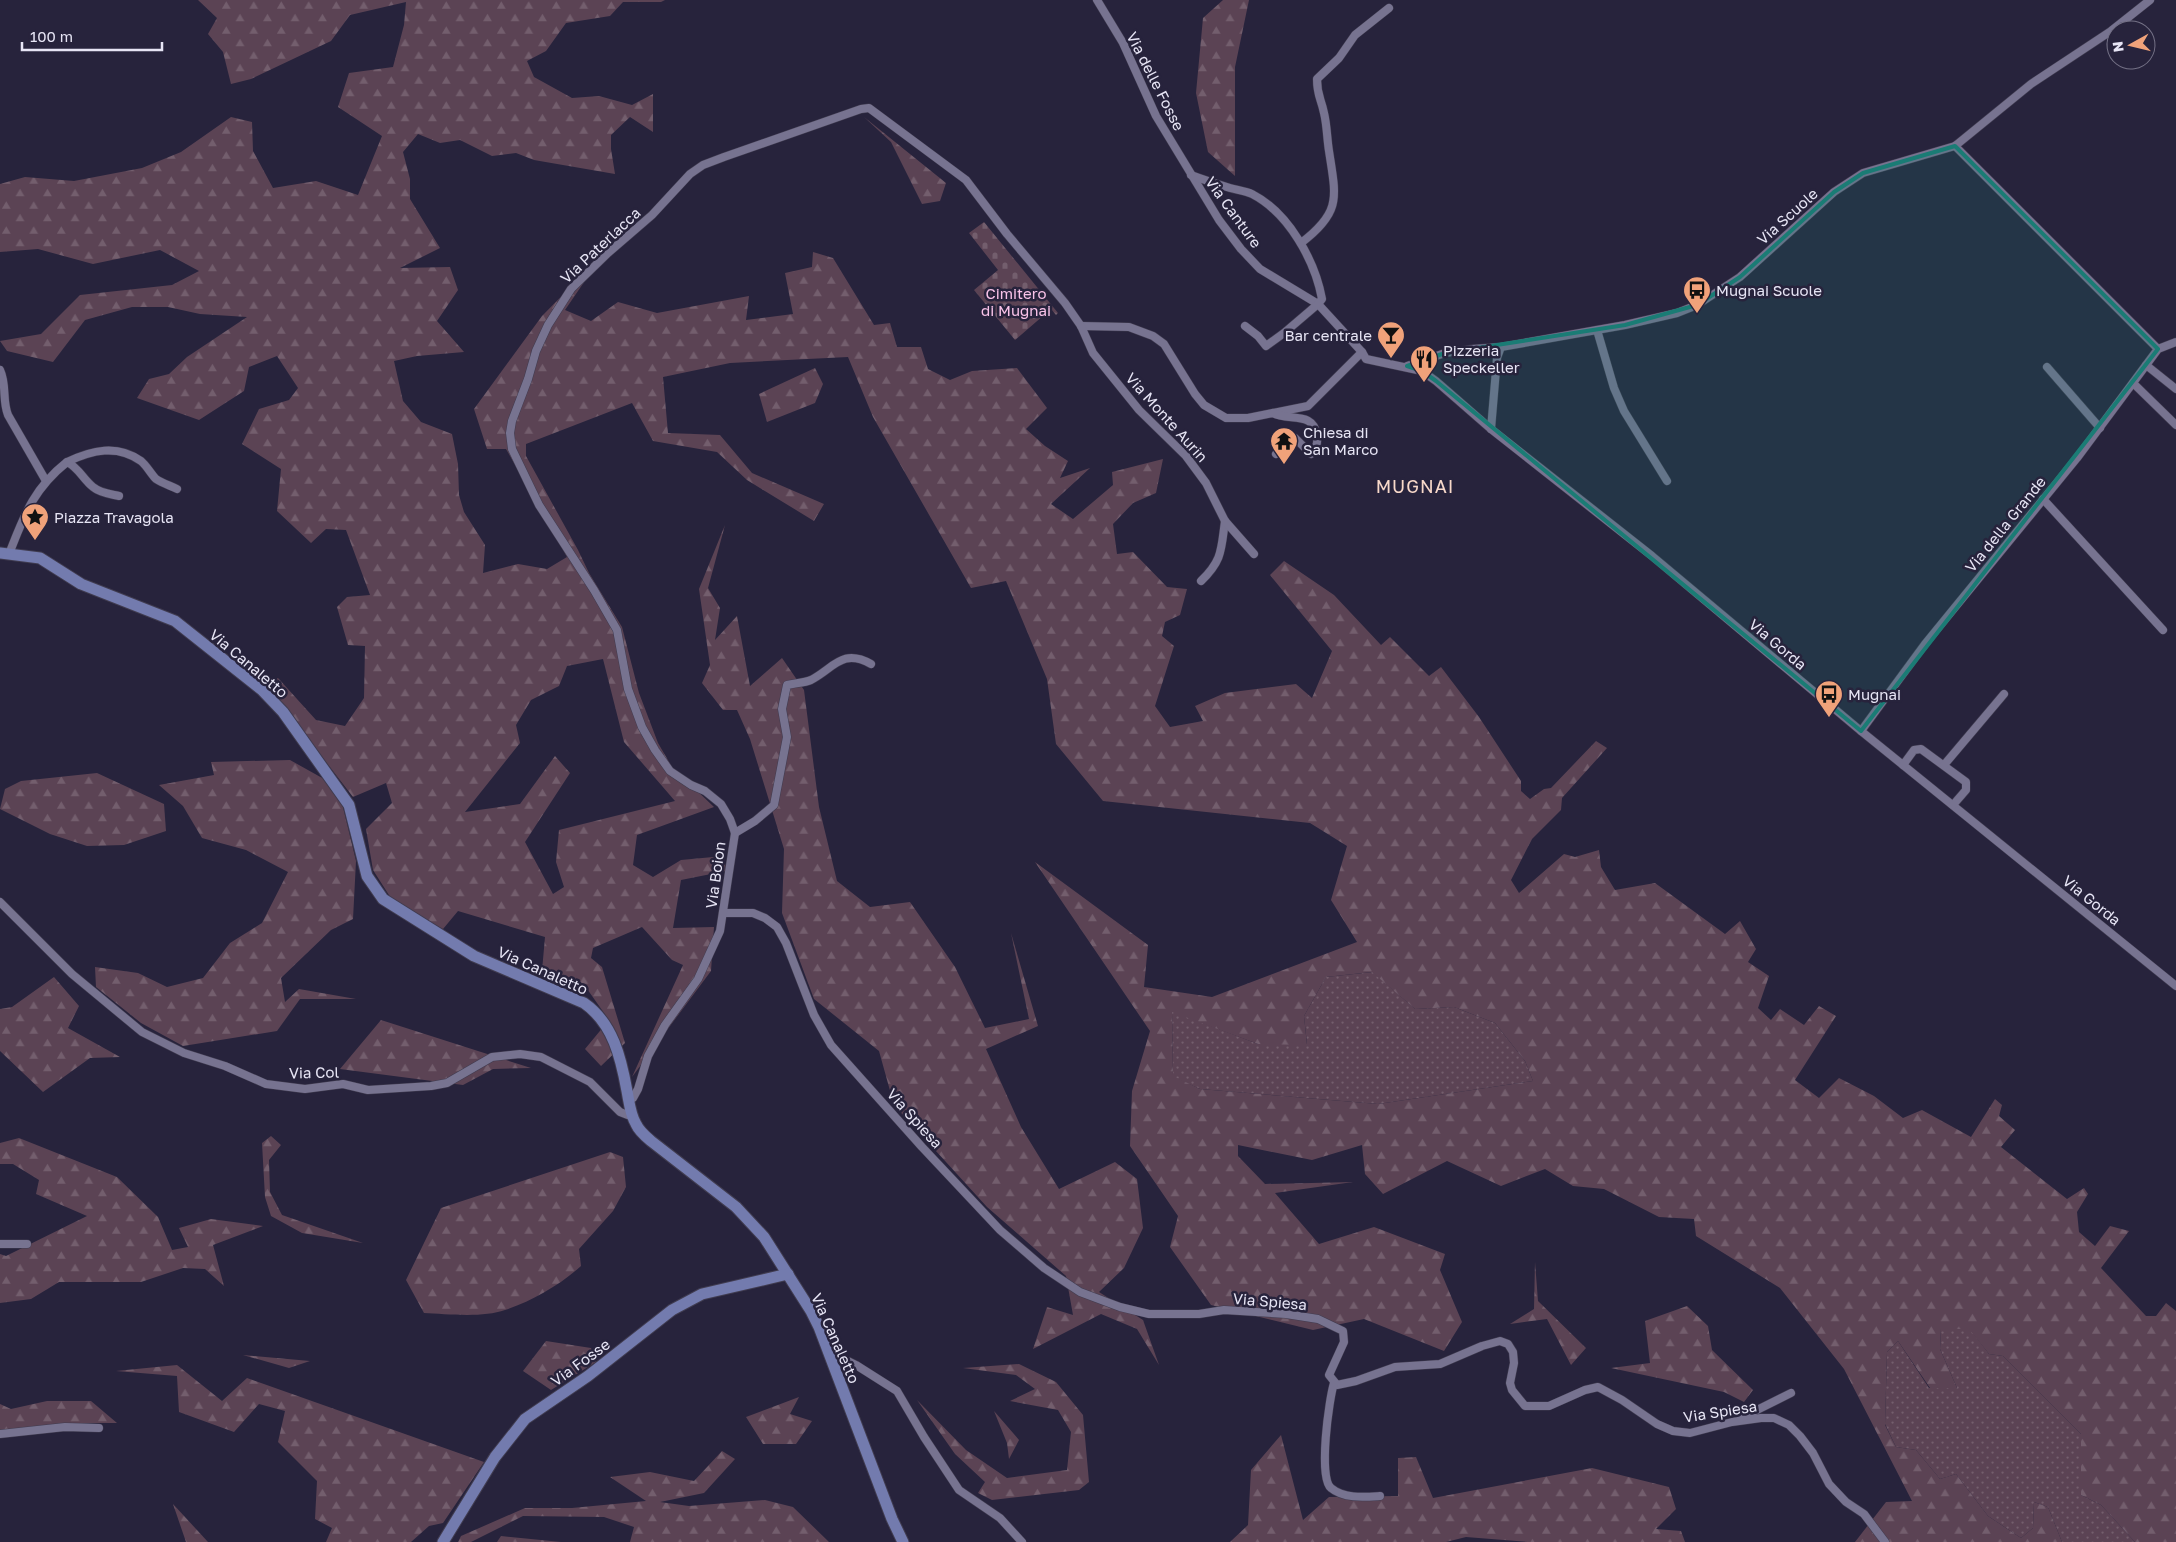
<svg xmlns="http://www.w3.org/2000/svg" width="2176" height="1542" viewBox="0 0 2176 1542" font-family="'Golos Text',sans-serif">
	<defs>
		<pattern id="grass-dots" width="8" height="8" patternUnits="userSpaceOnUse" patternTransform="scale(1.25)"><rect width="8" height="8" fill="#5b4354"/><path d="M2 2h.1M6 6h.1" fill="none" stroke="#735e6d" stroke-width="1.8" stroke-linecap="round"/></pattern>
		<pattern id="forest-firs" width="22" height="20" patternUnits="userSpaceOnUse" patternTransform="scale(1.25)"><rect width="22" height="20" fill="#5b4354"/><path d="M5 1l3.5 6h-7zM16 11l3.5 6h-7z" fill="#735e6d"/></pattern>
		<pattern id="cemetery-stones" width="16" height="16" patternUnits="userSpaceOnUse" patternTransform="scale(1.25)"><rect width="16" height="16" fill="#5b4354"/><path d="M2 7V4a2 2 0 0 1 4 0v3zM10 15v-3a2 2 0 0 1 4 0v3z" fill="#735e6d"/></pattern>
	</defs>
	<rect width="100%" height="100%" fill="#27233c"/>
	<g fill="url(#grass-dots)">
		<path d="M1373 972 1415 1009 1454 1007 1495 1023 1525 1061 1533 1081 1378 1104 1200 1089 1173 1077 1172 1011 1258 1044H1307L1304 1016 1326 977Z"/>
		<path d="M1941 1329H1970L1989 1354 2003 1356 2081 1434V1495L2101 1505 2135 1542H2062L2048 1507 2034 1502 2033 1528 2021 1538 1988 1516 1956 1474 1940 1479 1916 1450 1896 1447 1885 1424 1887 1352 1898 1341 1929 1388H1957L1940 1349Z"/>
	</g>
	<g fill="url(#forest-firs)" fill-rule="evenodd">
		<path d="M198 0H665L661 2H623L610 16 566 23 546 51 527 61 534 77 572 98 599 96 632 105 653 94V132L630 117 611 135V149L615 174 534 160 516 153 492 156 460 140 440 143 418 134 403 152 410 179V199L440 248 400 268 450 267 458 290 437 321 464 352 417 356 394 361 403 401 421 422 452 434 458 464 459 495 464 512 485 545 483 573 518 564 547 569 567 557 506 449H487L474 409 542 316 604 253 565 310 591 321 618 302 657 313 749 296 746 320 793 314 785 273 812 267 813 252 833 258 874 325 890 323 897 347H921L928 369 950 380 972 371 1017 368 1047 408 1026 429 1045 446 1068 461 1060 478 1090 468 1051 504 1073 519 1113 485 1112 472 1163 459 1156 493 1133 503 1113 524 1117 554 1133 552 1167 587 1187 589 1180 615 1165 622 1162 636 1174 646 1155 706 1170 727 1203 721 1195 706 1225 693 1296 684 1312 698 1332 651 1270 575 1284 561 1334 595 1381 645 1390 637 1429 676 1441 667 1479 717 1521 781V791L1530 799 1544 789 1551 788 1596 741 1607 748 1562 798 1561 810 1532 839 1511 880 1519 893 1564 854 1575 857 1599 850 1601 867 1615 890 1655 883 1725 934 1740 921 1756 949 1748 962 1769 976 1758 1008 1771 1020 1780 1009 1804 1025 1819 1006 1836 1016 1795 1080 1819 1098 1839 1078 1874 1096 1903 1118 1922 1110 1971 1137 1995 1099 2002 1105 1999 1116 2015 1130 2001 1147 2067 1199 2084 1188 2088 1194 2077 1212 2079 1232 2095 1246 2110 1226 2129 1231 2101 1268 2146 1316H2156L2166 1303 2176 1311V1542H2135L2101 1505 2081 1495V1434L2003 1356 1989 1354 1969 1329H1941L1940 1349 1957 1388H1930L1898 1341 1887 1352 1885 1425 1896 1447 1916 1450 1940 1479 1956 1474 1988 1516 2021 1538 2033 1528 2034 1502 2048 1507 2062 1542H1855L1886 1502 1912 1501 1844 1369 1780 1288 1696 1236 1694 1219 1659 1217 1604 1189 1573 1186 1545 1169 1501 1186 1447 1161 1383 1194 1365 1174 1362 1145 1312 1160 1238 1145V1156L1265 1184 1353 1182 1275 1193 1319 1244 1374 1227 1445 1254 1440 1270 1462 1322 1444 1351 1364 1319 1313 1330 1211 1305 1170 1247 1178 1216 1130 1146 1132 1091 1150 1031 1035 862 1148 945 1144 987 1212 997 1357 942 1331 900 1347 846 1310 823 1103 801 1056 744 1047 679 1006 581 971 588 873 417 848 357 730 363 663 377 668 433 720 435 752 473 824 504 814 521 747 480 717 452 653 441 632 403 526 444V456L578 550 589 573 622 627 639 693 658 743 672 767 714 807 637 835 633 865 653 877 681 860 724 856 726 871 681 880 673 928 714 927 711 971 632 1077 683 965 672 960 642 927 593 948 591 958 602 967 625 1043 601 1066 585 1049 609 1020 585 986 542 971 545 937 458 911 443 929 394 903 373 870 366 829 392 803 386 783 353 797 266 684 278 678 316 720 345 726 364 698 365 646 348 645 337 607 347 597 370 595 346 530 326 529 311 543 277 511 281 469 242 444 259 409 289 400 298 388 277 356 249 367 244 391 199 420 137 398 149 379 169 374 187 357 247 317 200 314 168 307H132L85 320 53 362 7 351 0 341 41 334 80 295 172 285 199 271 160 250 93 264 38 249 0 252V184L25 177 74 181 142 168 181 152 231 117 252 122 253 151 273 188 316 181 358 195 382 136 338 107 349 73 393 67 404 25 406 2 350 15 331 41 251 79 231 84 223 52 208 34 217 18ZM603 659 624 742 675 801 559 830 556 862 564 887 553 894 525 842 570 773 555 756 520 804 465 812 520 743 516 725 531 700 559 686 567 666ZM1372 972 1415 1009 1454 1007 1495 1023 1525 1061 1533 1081 1378 1104 1200 1089 1173 1076 1172 1012 1258 1044 1307 1045 1304 1016 1326 977Z"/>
		<path d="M1223 0H1249L1235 67V176L1208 152 1196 93 1203 18Z"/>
		<path d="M864 117 946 183 940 201 922 204 891 142Z"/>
		<path d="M815 368 823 384 815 403 767 422 759 394Z"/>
		<path d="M725 525 708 588 720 608 715 640 737 616 750 686 782 658 804 690 819 807 837 881 870 907 910 902 955 967 985 1028 1029 1019 1011 933 1038 1026 986 1049 1021 1127 1059 1189 1115 1162 1137 1179 1143 1228 1124 1268 1099 1292 1143 1320 1159 1365 1137 1329 1101 1314 1033 1349 1047 1307 1073 1315 1066 1276 987 1207 894 1105 879 1051 814 999 782 913 784 849 750 739 737 710H723L702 683 710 665 699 589Z"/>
		<path d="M290 760 324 779 342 803 356 861 353 919 331 930 281 978 285 1002 299 989 356 999H300L277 1031 183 1046 141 1023 96 987 95 967 138 973 167 987 203 978 230 943 262 923 288 872 246 850 202 838 183 806 159 785 214 775 211 762Z"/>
		<path d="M97 773 164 804 166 831 124 845 87 846 50 834 0 809 5 789 21 781Z"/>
		<path d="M54 977 79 1006 68 1028 120 1057 90 1058 43 1092 0 1051V1009L12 1007Z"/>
		<path d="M381 1020 531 1068 493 1069 463 1085 340 1069Z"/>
		<path d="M271 1136 281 1145 269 1160 270 1192 282 1215 363 1243 302 1233 271 1216 265 1197 262 1143Z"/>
		<path d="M19 1138 117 1177 158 1217 172 1250 188 1247 179 1228 211 1219 263 1226 213 1245 224 1286 205 1269 183 1268 141 1282H59L31 1299 0 1303V1254L6 1256 87 1216 36 1194 39 1180 13 1164H0V1143Z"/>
		<path d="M610 1152 623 1157 626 1187 613 1211 579 1249 581 1266C560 1285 532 1301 505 1310 483 1318 447 1314 424 1313L406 1280 441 1208Z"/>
		<path d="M1535 1262 1538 1301 1586 1348 1571 1365 1547 1319 1510 1324 1534 1309Z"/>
		<path d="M1687 1306 1708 1326 1712 1350 1753 1390 1744 1402 1724 1392 1611 1368 1650 1363 1645 1321Z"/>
		<path d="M546 1341 591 1348 596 1362 551 1390 523 1371Z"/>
		<path d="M243 1355 310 1361 289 1368Z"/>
		<path d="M1019 1364 1056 1382 1083 1415 1089 1482 1079 1490 992 1500 978 1493 985 1482 955 1454 917 1400 966 1450 1007 1478 1067 1470 1071 1432 1058 1410 1010 1401 1035 1389 1016 1375 963 1368Z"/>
		<path d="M177 1365 222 1401 247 1378 484 1462 443 1523 429 1526 411 1542H326L332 1528 315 1519 317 1481 278 1442 285 1411 259 1404 234 1432 179 1412 177 1376 116 1371Z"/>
		<path d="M799 1397 790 1414 812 1421 796 1444H763L746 1417Z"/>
		<path d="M47 1401H91L117 1423H67L11 1433 0 1430V1404L11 1409Z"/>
		<path d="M994 1411 1019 1440 1009 1459 1007 1443Z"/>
		<path d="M1281 1435 1303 1520 1329 1497 1398 1496V1458L1416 1457 1433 1498 1592 1468 1669 1487 1676 1509 1656 1529 1681 1531 1685 1542H1528L1466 1537 1446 1542H1230L1248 1525 1251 1470Z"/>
		<path d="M722 1451 735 1459 704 1493 660 1502 689 1506 765 1500 793 1507 829 1542H630L634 1527 604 1517 523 1516 471 1542H458L461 1536 525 1508H572L646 1501 610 1477 650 1472 694 1481Z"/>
		<path d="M173 1504 208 1542H186Z"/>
		<path d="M501 1536 561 1542H497Z"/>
	</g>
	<path fill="url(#cemetery-stones)" d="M984 222 1058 313 1056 315 1051 309 1015 340 974 290 998 270 969 233Z"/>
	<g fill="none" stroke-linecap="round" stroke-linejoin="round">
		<g stroke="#403c50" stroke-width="9">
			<g id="street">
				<path d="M1097 0 1123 43 1156 116 1219 220 1241 249 1260 269 1318 304 1362 352 1366 359 1422 371 1436 381 1491 429 1652 556 1861 731 2176 986"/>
				<path d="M1955 146 2158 349"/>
				<path d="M1191 175C1204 180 1217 184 1230 188 1237 190 1246 191 1252 194 1289 213 1315 261 1322 299L1318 304 1284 333 1266 346 1258 336 1245 326"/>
				<path d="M1301 243C1342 212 1336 197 1329 151 1327 139 1327 125 1324 113 1321 98 1317 96 1317 79L1339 58 1355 35 1389 8"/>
				<path d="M1081 326 1129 327 1153 336 1164 344 1195 394 1204 405 1226 418H1248L1308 406 1362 352"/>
				<path d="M1597 330 1614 388 1624 411 1667 481"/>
				<path d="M2146 365 2176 389"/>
				<path d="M1407 366 1445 353 1472 349 1501 347 1625 325 1677 313 1697 305 1740 277 1834 192 1863 173 1955 146 2031 84 2111 31 2150 0"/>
				<path d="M2047 367 2100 428"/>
				<path d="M0 370C7 385 2 400 8 415L46 481"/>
				<path d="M2133 383 2176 425"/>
				<path d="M1273 413C1288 422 1314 410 1317 436 1318 444 1316 448 1311 454L1295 438 1276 454"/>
				<path d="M1491 429 1497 358 1501 347"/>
				<path d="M67 462C92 450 117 444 141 461 147 466 151 474 156 479 162 483 171 486 177 489"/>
				<path d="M2043 499 2163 630"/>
				<path d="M9 554C24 516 33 489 67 462 79 468 83 479 93 487 100 493 110 494 119 496"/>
				<path d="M1201 581C1223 560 1221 549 1225 521"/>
				<path d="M1861 731 1925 644 2077 458 2158 349 2176 342"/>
				<path d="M1903 765 1914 750 1921 749 1966 782V790L1953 805"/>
				<path d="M1944 765 2004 694"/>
				<path d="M735 833 755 821 774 805 787 737 782 709 787 685C795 683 804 683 811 680 834 668 842 648 871 664"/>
				<path d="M0 902 72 974 142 1032 184 1053 225 1066 266 1084 305 1089 343 1084 368 1090 431 1086 447 1083 492 1057 520 1054 541 1057 590 1082 620 1112 633 1117"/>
				<path d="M723 913H753L765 918 777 927 786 943 814 1015 831 1045 922 1147 1000 1230 1044 1268 1080 1292 1120 1307 1149 1314H1199L1224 1310 1286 1314 1318 1319 1343 1331 1344 1342 1329 1375 1337 1385 1356 1381 1395 1367 1440 1364 1482 1346 1500 1341 1508 1344 1513 1352 1514 1363 1510 1383 1512 1390 1525 1406H1549L1585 1390 1598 1387 1622 1400 1657 1424 1673 1431 1690 1433 1732 1422 1761 1418H1774L1789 1425 1800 1436 1813 1453 1829 1484 1846 1502 1864 1514 1885 1542"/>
				<path d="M629 1100 633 1098 638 1089 648 1056 665 1025 698 979 720 931 735 833 730 819 721 804 705 791 691 785 670 771 655 750 642 727 628 689 617 630 594 590 539 505 512 449 510 433 512 421 528 379 536 351 548 325 571 289 608 253 652 215 690 174 703 165 724 157 861 109 869 108 966 180 1007 234 1065 303 1081 326 1093 353 1139 410 1186 456 1206 483 1225 521 1254 554"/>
				<path d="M0 1244H27"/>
				<path d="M828 1351 856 1365 897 1391 924 1437 959 1490 1000 1518 1022 1542"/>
				<path d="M1334 1383C1329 1399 1318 1478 1331 1488 1344 1499 1365 1497 1380 1496"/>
				<path d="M1741 1418 1791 1393"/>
				<path d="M0 1434 65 1427 99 1428"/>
			</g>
		</g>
		<g stroke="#403c50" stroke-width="13">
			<g id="secondary">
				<path d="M0 553 40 558 81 584 175 621 262 690 283 712 349 805 367 876 383 899 474 956 584 1003C613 1023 621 1058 627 1091 629 1101 630 1114 636 1124 639 1131 645 1136 651 1141L736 1207 764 1237 811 1311 819 1327 892 1519 903 1542"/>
				<path d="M443 1542 495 1457 525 1419 588 1376 672 1310 702 1294 788 1274"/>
			</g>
		</g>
		<use href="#street" stroke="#777390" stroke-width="8"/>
		<use href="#secondary" stroke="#737bae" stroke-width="11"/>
	</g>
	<path fill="#1a7c75" fill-opacity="0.2" stroke="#1a7c75" stroke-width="4" stroke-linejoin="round" d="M1955 146 2158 349 1861 731 1436 381 1422 371 1407 366 1445 353 1625 325 1697 305 1740 277 1834 192 1863 173Z"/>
	<defs>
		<g id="bus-pin" transform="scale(1.4375)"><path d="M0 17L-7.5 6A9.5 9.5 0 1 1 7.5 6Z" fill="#f0a27a" stroke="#27233c"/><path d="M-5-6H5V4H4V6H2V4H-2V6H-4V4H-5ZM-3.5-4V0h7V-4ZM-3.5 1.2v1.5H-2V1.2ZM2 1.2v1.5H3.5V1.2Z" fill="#111"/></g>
		<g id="bar-pin" transform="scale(1.4375)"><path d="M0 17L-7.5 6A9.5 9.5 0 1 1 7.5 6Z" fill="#f0a27a" stroke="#27233c"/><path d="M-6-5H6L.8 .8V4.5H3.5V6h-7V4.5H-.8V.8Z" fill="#111"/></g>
		<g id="restaurant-pin" transform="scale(1.4375)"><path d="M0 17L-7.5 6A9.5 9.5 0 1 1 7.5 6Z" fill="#f0a27a" stroke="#27233c"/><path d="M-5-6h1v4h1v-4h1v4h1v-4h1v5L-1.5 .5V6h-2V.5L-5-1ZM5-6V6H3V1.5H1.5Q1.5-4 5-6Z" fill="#111"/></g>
		<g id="temple-pin" transform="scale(1.4375)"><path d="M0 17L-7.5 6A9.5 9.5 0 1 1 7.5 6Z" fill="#f0a27a" stroke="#27233c"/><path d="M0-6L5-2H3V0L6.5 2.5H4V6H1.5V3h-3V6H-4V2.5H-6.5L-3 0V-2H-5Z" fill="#111"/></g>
		<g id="sight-pin" transform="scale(1.4375)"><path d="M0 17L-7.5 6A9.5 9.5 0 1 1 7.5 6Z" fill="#f0a27a" stroke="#27233c"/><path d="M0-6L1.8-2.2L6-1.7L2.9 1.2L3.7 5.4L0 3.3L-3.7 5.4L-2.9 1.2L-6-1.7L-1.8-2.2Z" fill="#111"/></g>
	</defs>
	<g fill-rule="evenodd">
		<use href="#bus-pin" x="1697" y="290"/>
		<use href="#bar-pin" x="1391" y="335"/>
		<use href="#restaurant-pin" x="1424" y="359"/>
		<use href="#temple-pin" x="1284" y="441"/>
		<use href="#sight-pin" x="35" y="517"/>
		<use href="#bus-pin" x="1829" y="694"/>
	</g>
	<g text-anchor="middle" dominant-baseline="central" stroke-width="5" stroke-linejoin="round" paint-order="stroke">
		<g font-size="15" fill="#e7e5f5" stroke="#27233c">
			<text transform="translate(1156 81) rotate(63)">Via delle Fosse</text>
			<text transform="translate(1234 212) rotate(54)">Via Canture</text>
			<text transform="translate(1787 216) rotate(-42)">Via Scuole</text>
			<text transform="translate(600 245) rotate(-43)">Via Paterlacca</text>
			<text transform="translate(1167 417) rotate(48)">Via Monte Aurin</text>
			<text transform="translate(2005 524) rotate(-51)">Via della Grande</text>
			<text transform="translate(1778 644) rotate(40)">Via Gorda</text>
			<text transform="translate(249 663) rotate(40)">Via Canaletto</text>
			<text transform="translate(715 875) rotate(-82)">Via Boion</text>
			<text transform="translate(2092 900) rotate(39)">Via Gorda</text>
			<text transform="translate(543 970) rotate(24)">Via Canaletto</text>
			<text transform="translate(314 1072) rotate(-1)">Via Col</text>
			<text transform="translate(915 1118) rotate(48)">Via Spiesa</text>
			<text transform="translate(1270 1301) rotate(5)">Via Spiesa</text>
			<text transform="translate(836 1338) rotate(66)">Via Canaletto</text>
			<text transform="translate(580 1362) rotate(-36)">Via Fosse</text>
			<text transform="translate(1720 1411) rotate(-9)">Via Spiesa</text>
		</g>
		<g font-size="15" fill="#e7e5f5" stroke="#27233c" text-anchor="start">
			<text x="1716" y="290">Mugnai Scuole</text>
			<text x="1372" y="335" text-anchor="end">Bar centrale</text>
			<text x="1443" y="350">Pizzeria<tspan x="1443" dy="17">Speckeller</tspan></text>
			<text x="1303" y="432">Chiesa di<tspan x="1303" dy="17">San Marco</tspan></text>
			<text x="54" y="517">Piazza Travagola</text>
			<text x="1848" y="694">Mugnai</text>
		</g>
		<g font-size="15" fill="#f9c3e9" stroke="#27233c">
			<text x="1016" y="293">Cimitero<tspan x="1016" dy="17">di Mugnai</tspan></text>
		</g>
		<g font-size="18" letter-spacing="1" fill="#f8d9ca" stroke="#27233c">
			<text x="1415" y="486">MUGNAI</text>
		</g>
	</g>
	<g transform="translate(2131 45) rotate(262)"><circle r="24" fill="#27233c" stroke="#747186"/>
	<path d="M0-4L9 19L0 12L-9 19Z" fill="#f0a27a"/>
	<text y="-8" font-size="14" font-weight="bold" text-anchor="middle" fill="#e7e5f5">N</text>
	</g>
	<path d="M22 42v8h140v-8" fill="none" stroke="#e7e5f5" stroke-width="2.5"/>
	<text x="30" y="42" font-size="15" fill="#e7e5f5" stroke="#27233c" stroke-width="4" paint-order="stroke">100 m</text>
</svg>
